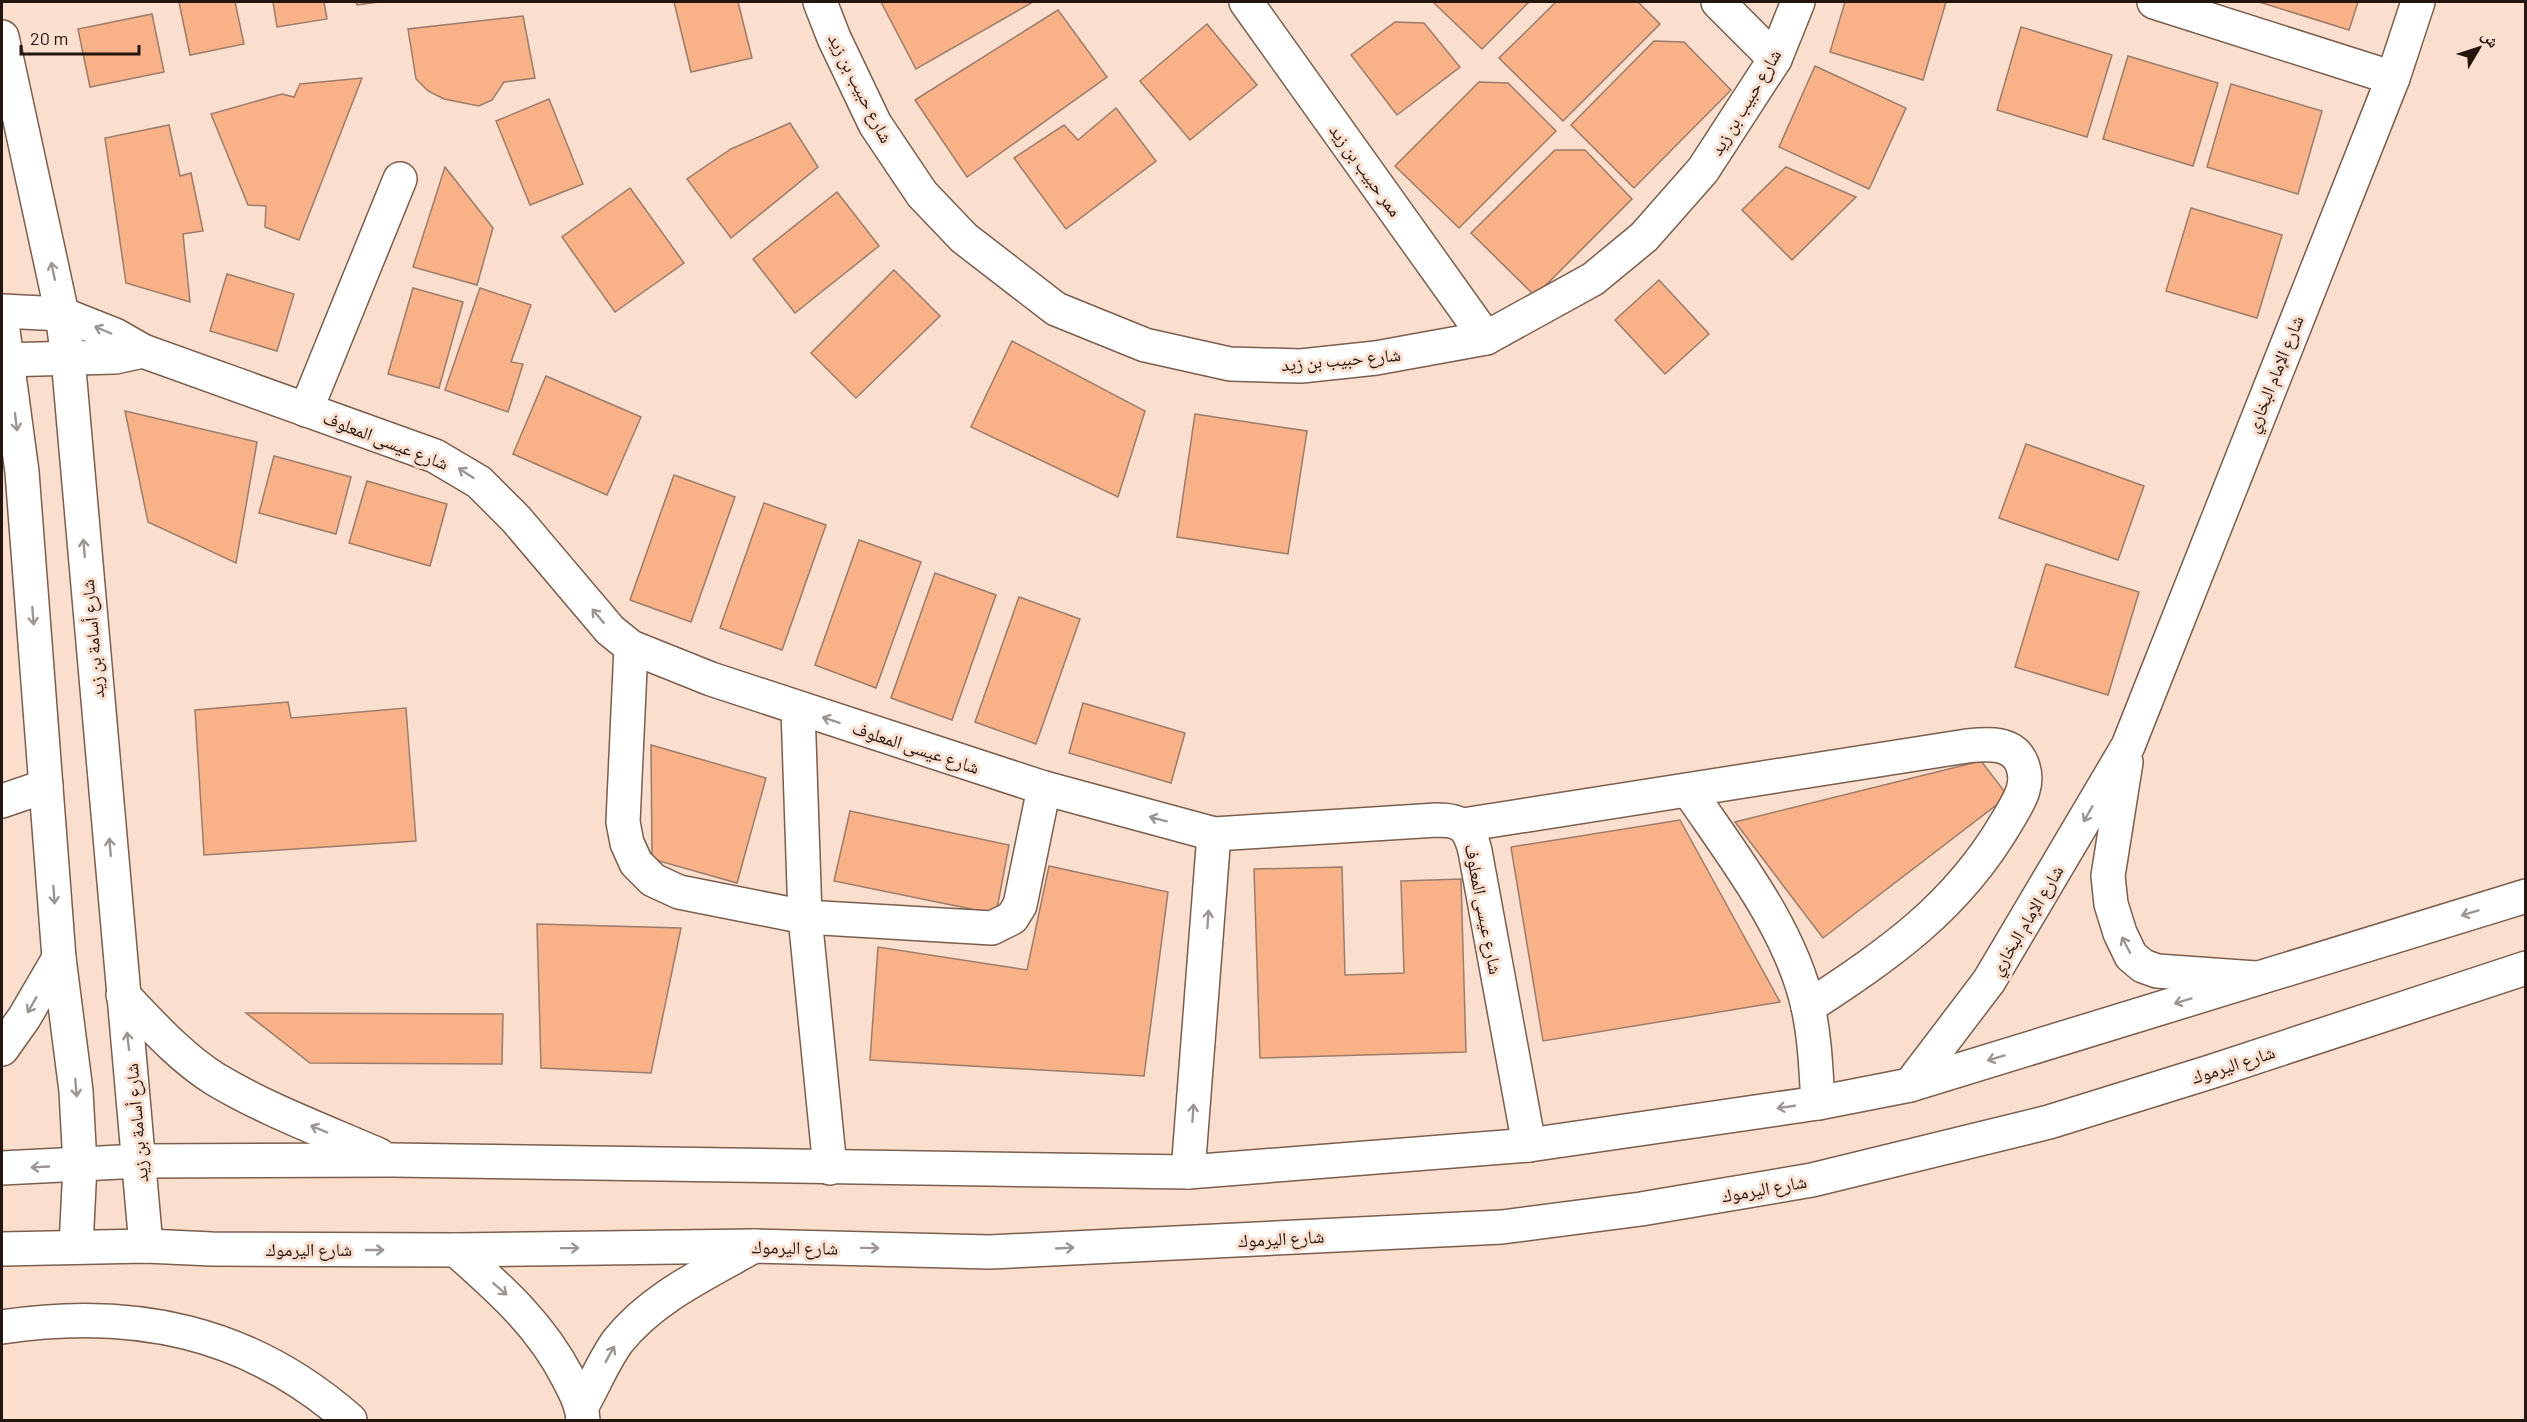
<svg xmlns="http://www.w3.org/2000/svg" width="2527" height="1422" viewBox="0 0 2527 1422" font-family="Barlow,'Noto Naskh Arabic',sans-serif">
	<rect width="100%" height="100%" fill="#fadece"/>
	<g fill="#f9b288" stroke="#9b7c6a" stroke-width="1.5">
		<path d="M179 2H235L244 44 190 55Z"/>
		<path d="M273 2H324L327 19 277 27Z"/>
		<path d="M356 2H379L357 5Z"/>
		<path d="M674 2H738L752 58 691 72Z"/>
		<path d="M881 2H1033L916 69Z"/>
		<path d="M1433 2H1529L1482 49Z"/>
		<path d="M1556 2H1638L1660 24 1563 121 1499 58Z"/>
		<path d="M1845 2H1946L1923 80 1830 52Z"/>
		<path d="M2259 2H2358L2349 30Z"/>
		<path d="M1058 10 1107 77 967 177 915 100Z"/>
		<path d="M152 14 164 72 90 87 78 29Z"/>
		<path d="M523 16 535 78 504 82 492 100 479 106 444 99 428 91 416 79 408 29Z"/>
		<path d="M1395 22 1424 23 1460 67 1397 115 1351 55Z"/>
		<path d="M1207 24 1257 85 1190 140 1140 81Z"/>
		<path d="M2021 27 2112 55 2087 137 1997 110Z"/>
		<path d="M1654 41 1684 42 1731 90 1634 188 1571 125Z"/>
		<path d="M2128 56 2218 83 2193 166 2103 139Z"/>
		<path d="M1815 66 1906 108 1869 189 1779 147Z"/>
		<path d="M362 78 299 240 265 227 266 206 248 205 211 114 282 94 294 97 300 84Z"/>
		<path d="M1479 82 1508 83 1556 131 1459 228 1395 166Z"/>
		<path d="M2231 84 2322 111 2298 194 2207 167Z"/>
		<path d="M549 99 583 184 530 205 496 121Z"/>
		<path d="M1116 108 1156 161 1066 229 1014 158 1064 125 1078 140Z"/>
		<path d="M790 123 818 167 731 238 687 179 731 149Z"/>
		<path d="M169 125 180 176 191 173 203 231 183 234 190 302 126 283 105 138Z"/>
		<path d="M1555 150H1585L1632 199 1535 296 1471 233Z"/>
		<path d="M445 167 493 228 477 285 413 267Z"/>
		<path d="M1786 167 1856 197 1792 260 1742 210Z"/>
		<path d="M630 188 684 263 615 312 562 237Z"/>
		<path d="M837 192 879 246 795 313 753 259Z"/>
		<path d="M2191 208 2282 235 2257 318 2166 291Z"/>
		<path d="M894 270 940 316 856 398 811 353Z"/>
		<path d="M227 274 294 294 277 351 210 331Z"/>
		<path d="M1659 280 1709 334 1665 374 1615 320Z"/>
		<path d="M413 288 463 302 439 388 388 374Z"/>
		<path d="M480 288 531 305 511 362 523 364 508 412 445 390Z"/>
		<path d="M1012 341 1145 411 1118 497 971 427Z"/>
		<path d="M546 376 641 417 607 495 513 454Z"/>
		<path d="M125 411 257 442 236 563 148 522Z"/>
		<path d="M1195 414 1307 431 1288 554 1177 537Z"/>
		<path d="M2026 444 2144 486 2118 560 1999 518Z"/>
		<path d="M274 456 351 477 336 534 259 513Z"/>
		<path d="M674 475 735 497 691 622 630 600Z"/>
		<path d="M367 481 447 504 430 566 349 543Z"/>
		<path d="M764 503 826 525 782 650 720 628Z"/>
		<path d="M859 540 921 562 876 688 815 665Z"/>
		<path d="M2046 564 2139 592 2108 695 2015 667Z"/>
		<path d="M935 573 996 595 952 720 891 698Z"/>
		<path d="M1019 597 1080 619 1036 744 975 722Z"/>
		<path d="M288 702 291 718 406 708 416 841 204 855 195 710Z"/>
		<path d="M1083 703 1185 733 1171 783 1069 753Z"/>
		<path d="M651 745 766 778 737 883 652 859Z"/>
		<path d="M1981 761 2008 796 1823 938 1735 822Z"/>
		<path d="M850 811 1009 845 996 914 834 881Z"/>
		<path d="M1680 820 1780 1002 1543 1041 1511 847Z"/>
		<path d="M1049 866 1168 892 1144 1076 870 1060 878 947 1027 970Z"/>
		<path d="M1342 867 1345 975 1404 973 1401 881 1461 879 1466 1052 1260 1058 1254 869Z"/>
		<path d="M537 924 681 928 651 1073 541 1068Z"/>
		<path d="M246 1013 503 1014 502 1064 310 1063Z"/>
	</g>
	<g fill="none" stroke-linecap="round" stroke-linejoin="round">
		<g stroke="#7b5e4c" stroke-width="36">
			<g id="minor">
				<path d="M820 2 834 38 875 124 922 194 964 238 1056 309 1145 345 1230 364 1301 366 1376 358 1486 338 1593 279 1644 237 1703 170 1775 59 1798 2"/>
				<path d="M1246 2 1486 338"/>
				<path d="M1718 2 1775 59"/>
				<path d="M2154 2 2393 78"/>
				<path d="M2 311 62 314 115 335 143 351 435 456 479 482 516 519 610 630 631 647 711 679 1044 788 1214 834 1437 820C1461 820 1469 826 1475 851L1529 1145"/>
				<path d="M2 360 115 357 143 351"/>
				<path d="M306 410 400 179"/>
				<path d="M631 647 623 822 627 843 636 863 653 880 679 892 805 917 992 928 1012 918 1020 905 1044 788"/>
				<path d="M798 709 805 917 830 1168"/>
				<path d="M2126 762 2108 876 2111 904 2120 933 2131 956 2143 966 2157 971 2256 978"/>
				<path d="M1689 791C1733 856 1791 929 1808 1007 1815 1038 1816 1071 1818 1103"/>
				<path d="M2 801 46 786"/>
				<path d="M1463 825 1967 746C1987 744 2013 741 2022 764 2031 786 2017 804 2006 823 1956 908 1889 954 1808 1007"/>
				<path d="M1910 1085 1989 981 2128 746 2393 78 2418 2"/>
				<path d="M1188 1172 1214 834"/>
				<path d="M456 1250C500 1289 541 1325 568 1378 575 1392 582 1404 583 1420"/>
				<path d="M2 1327C133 1307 249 1331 350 1420"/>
				<path d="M582 1406C594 1385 604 1360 618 1341 653 1297 707 1273 754 1246"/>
			</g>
		</g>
		<g stroke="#7b5e4c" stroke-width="36">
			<g id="highway">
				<path d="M2 37 62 314 68 358 146 1246"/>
				<path d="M2 323 22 472 59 958 76 1091 80 1165 76 1247"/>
				<path d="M123 995C151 1024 180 1057 215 1079 267 1110 324 1131 379 1155"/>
				<path d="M2 1049 24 1018 59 958"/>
				<path d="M2 1168 140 1161 392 1160 1188 1172 1529 1145 1818 1103 1910 1085 2526 896"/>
				<path d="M2 1249 146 1246 212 1249 456 1250 754 1246 990 1252 1502 1227 1641 1209 1812 1180 2049 1122 2210 1072 2526 968"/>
			</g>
		</g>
		<use href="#minor" stroke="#fff" stroke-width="33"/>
		<use href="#highway" stroke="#fff" stroke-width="33"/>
	</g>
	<defs><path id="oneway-shaft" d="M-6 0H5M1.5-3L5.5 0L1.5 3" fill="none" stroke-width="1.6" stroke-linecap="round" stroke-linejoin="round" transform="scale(1.5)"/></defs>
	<g stroke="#9c9693">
		<use href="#oneway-shaft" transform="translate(53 271) rotate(-102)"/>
		<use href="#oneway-shaft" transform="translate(103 330) rotate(-157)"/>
		<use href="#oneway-shaft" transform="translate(16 422) rotate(83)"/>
		<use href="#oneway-shaft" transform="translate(466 473) rotate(-147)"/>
		<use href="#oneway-shaft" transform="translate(84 548) rotate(-95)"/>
		<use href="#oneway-shaft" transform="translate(33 616) rotate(86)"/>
		<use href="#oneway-shaft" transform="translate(598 616) rotate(-130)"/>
		<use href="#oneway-shaft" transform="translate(831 720) rotate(-162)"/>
		<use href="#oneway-shaft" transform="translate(2088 814) rotate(120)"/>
		<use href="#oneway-shaft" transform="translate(1158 819) rotate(-165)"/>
		<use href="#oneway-shaft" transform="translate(110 847) rotate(-95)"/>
		<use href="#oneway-shaft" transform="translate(54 895) rotate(86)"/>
		<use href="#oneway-shaft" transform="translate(2470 913) rotate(163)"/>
		<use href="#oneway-shaft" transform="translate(1208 919) rotate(-86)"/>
		<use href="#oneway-shaft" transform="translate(2126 945) rotate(-117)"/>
		<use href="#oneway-shaft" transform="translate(2183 1001) rotate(163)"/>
		<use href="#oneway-shaft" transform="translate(32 1005) rotate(120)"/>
		<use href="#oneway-shaft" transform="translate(128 1041) rotate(-97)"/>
		<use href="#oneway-shaft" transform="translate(1996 1058) rotate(163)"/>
		<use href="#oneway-shaft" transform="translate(76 1088) rotate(85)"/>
		<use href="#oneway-shaft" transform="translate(1786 1107) rotate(172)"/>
		<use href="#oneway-shaft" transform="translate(1193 1113) rotate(-86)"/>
		<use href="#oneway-shaft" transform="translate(319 1129) rotate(-157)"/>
		<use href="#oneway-shaft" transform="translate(40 1167) rotate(177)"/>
		<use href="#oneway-shaft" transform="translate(570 1248) rotate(-1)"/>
		<use href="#oneway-shaft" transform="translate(870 1248) rotate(1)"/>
		<use href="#oneway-shaft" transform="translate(1065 1248) rotate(-3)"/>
		<use href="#oneway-shaft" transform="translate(375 1250)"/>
		<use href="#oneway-shaft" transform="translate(500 1289) rotate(41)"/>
		<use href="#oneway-shaft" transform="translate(610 1354) rotate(-61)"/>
	</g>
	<g text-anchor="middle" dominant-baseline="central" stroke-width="6" stroke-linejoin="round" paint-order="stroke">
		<g font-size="18" fill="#22160f" stroke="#fadece">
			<text transform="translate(861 88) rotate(63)">شارع حبيب بن زيد</text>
			<text transform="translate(1745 102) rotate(-59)">شارع حبيب بن زيد</text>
			<text transform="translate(1366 170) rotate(54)">ممر حبيب بن زيد</text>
			<text transform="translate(1341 359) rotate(-5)">شارع حبيب بن زيد</text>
			<text transform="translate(2274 374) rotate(-68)">شارع الإمام البخاري</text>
			<text transform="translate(386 440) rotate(21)">شارع عيسى المعلوف</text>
			<text transform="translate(92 639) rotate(-95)">شارع أسامة بن زيد</text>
			<text transform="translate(916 747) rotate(18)">شارع عيسى المعلوف</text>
			<text transform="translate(1484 909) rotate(79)">شارع عيسى المعلوف</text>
			<text transform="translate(2026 920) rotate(-59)">شارع الإمام البخاري</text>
			<text transform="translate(2233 1064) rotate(-18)">شارع اليرموك</text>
			<text transform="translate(136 1123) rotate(-95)">شارع أسامة بن زيد</text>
			<text transform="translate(1764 1188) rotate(-10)">شارع اليرموك</text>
			<text transform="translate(1281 1238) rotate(-3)">شارع اليرموك</text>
			<text transform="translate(795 1247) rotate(1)">شارع اليرموك</text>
			<text x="309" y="1249">شارع اليرموك</text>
		</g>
	</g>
	<rect width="2527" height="1422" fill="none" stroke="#22160f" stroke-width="6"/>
	<g transform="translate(2479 48) rotate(51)" stroke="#fadece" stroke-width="4.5" paint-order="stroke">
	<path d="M0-4.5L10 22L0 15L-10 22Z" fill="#22160f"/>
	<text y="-9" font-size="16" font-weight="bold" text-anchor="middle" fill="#22160f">ش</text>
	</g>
	<path d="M21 45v9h118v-9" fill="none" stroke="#22160f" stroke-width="3"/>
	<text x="30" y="45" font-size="18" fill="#22160f" stroke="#fadece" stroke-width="4.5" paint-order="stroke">20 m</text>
</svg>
